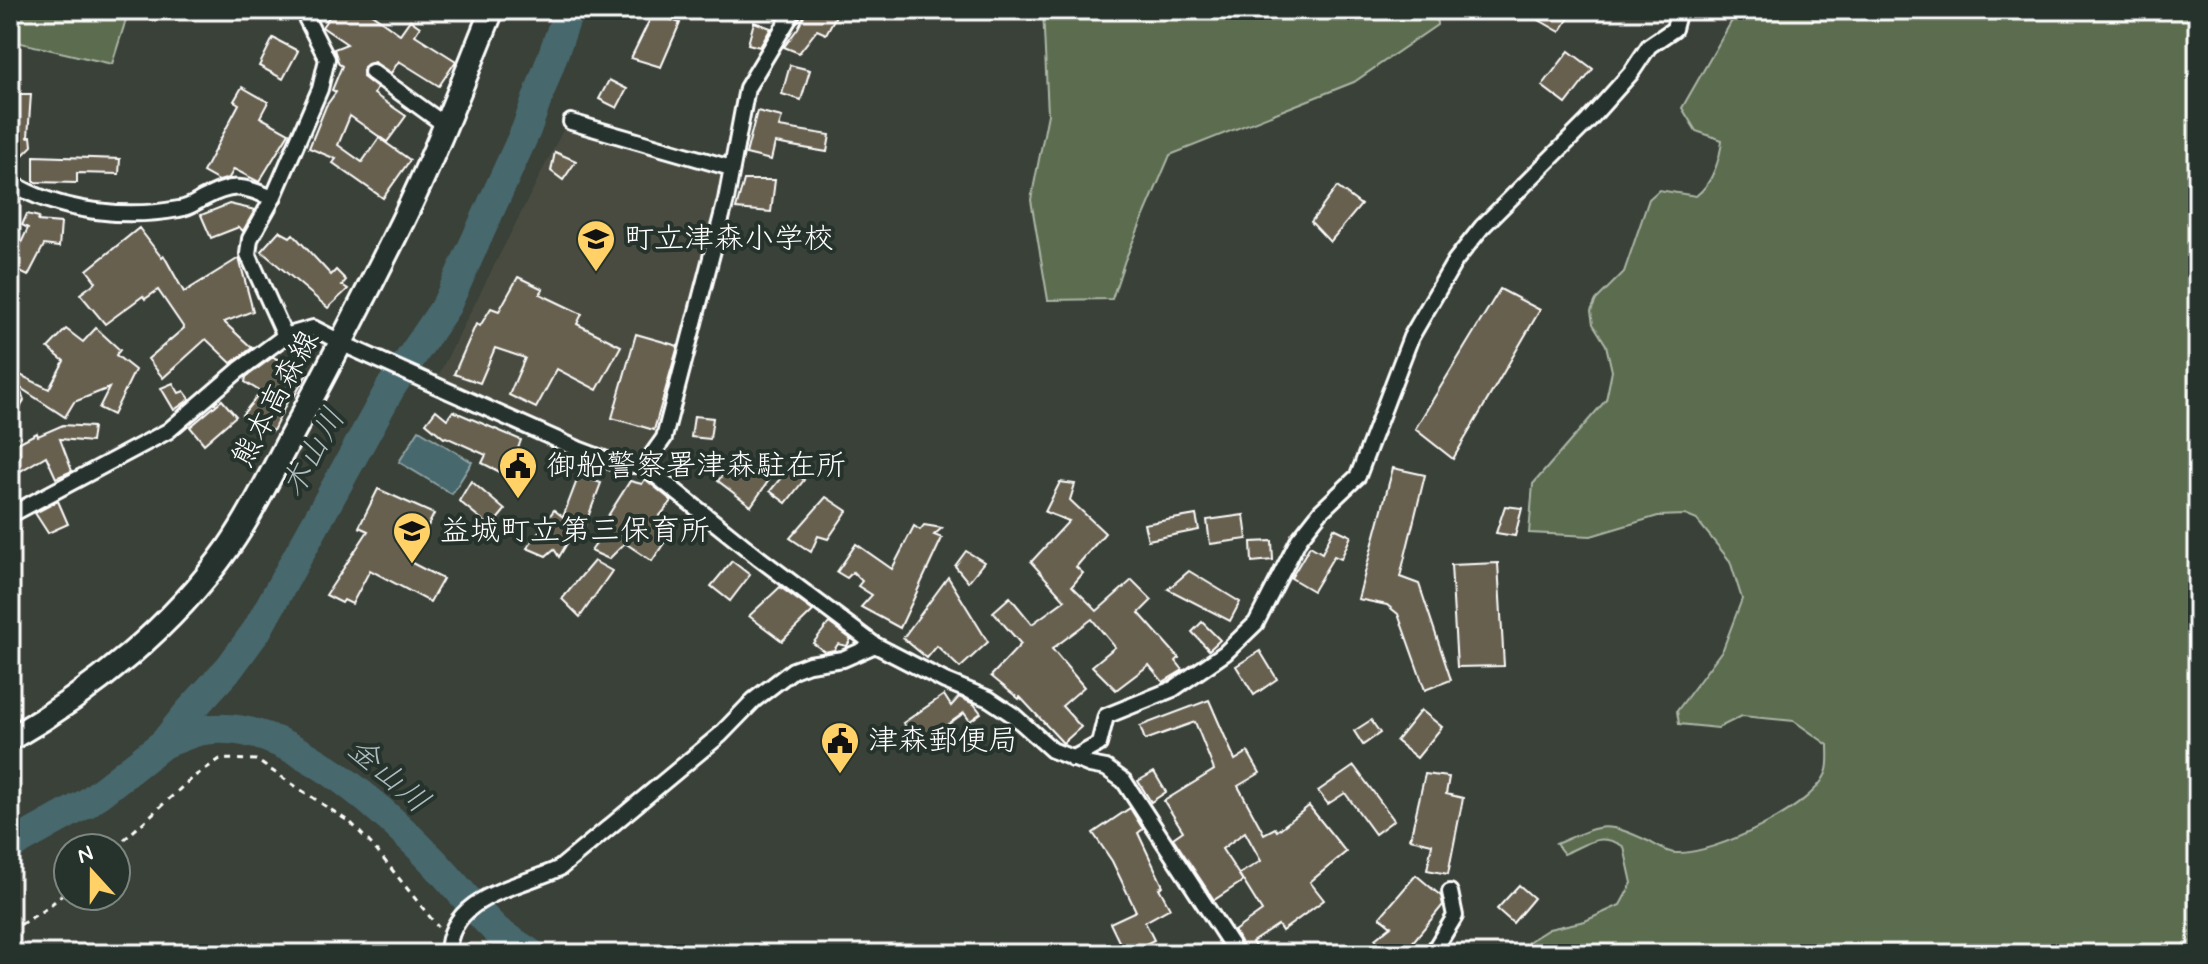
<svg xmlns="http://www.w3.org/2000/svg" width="2208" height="964" viewBox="0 0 2208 964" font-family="Mynerve,'Klee One',sans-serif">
	<rect width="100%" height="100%" fill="#3a4138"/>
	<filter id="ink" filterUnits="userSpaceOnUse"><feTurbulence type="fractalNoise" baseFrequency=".0125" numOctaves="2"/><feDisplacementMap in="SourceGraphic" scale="16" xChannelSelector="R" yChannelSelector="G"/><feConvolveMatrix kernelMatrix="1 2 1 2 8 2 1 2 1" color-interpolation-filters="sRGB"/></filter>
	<g filter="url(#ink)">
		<path fill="#484b3f" d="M564 128 728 170 659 437 643 453 609 454 438 376Z"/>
		<g fill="#5b6c4f" stroke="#adb6a7" stroke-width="2">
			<path d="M10 10H129L112 64 21 43 10 19Z"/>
			<path d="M1043 10H1436L1437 25 1354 82 1170 155 1125 260 1112 299 1048 300 1031 200 1048 114Z"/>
			<path d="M1738 10H2198V954H1528V942L1549 929 1585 921 1620 905 1632 883 1624 847C1600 831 1587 844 1564 854L1556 844C1600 825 1604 820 1648 841 1656 845 1667 853 1676 853 1713 855 1817 807 1827 770 1829 763 1828 752 1828 745L1794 721 1742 716 1718 728 1679 724 1677 711 1723 649 1742 599 1730 561 1697 520 1685 515 1658 516 1591 536 1529 533 1533 484 1606 400 1612 371 1606 345 1593 324 1591 311 1596 300 1624 272 1649 199 1659 190 1696 196C1712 184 1720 160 1722 140L1696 131 1682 108Z"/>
		</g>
		<path fill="#47676d" stroke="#91a4a7" stroke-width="2" d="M419 430 472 462 452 494 399 462Z"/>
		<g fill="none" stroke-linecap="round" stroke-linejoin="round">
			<g stroke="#47676d" stroke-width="30">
				<path d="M164 743C177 739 191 732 205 730 285 717 383 809 434 862 455 884 474 909 496 930 507 939 520 946 531 954"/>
				<path d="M10 846 87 803 164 743 188 713 230 667 257 630 391 387 446 306 526 130 569 10"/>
			</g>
		</g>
		<g fill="#676150" stroke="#fff" stroke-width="2">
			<path d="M334 10H366L400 34 410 20 420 27 415 35 456 61 439 86 399 61 391 73 374 62 364 67 363 77 377 88 374 94 406 116 387 142 350 116 338 145 362 162 379 138 410 160 383 198 333 163 336 159 309 148 326 106 336 92 332 90 342 66 339 64 334 49 347 44 322 27Z"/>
			<path d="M807 10H839L826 34 817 30 799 53 784 47 798 28Z"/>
			<path d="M1545 10H1574L1560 32 1539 20Z"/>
			<path d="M653 13 680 23 661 67 631 58Z"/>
			<path d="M754 22 771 28 760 47 748 44Z"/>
			<path d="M273 38 298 51 283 79 259 66Z"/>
			<path d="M1569 51 1593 69 1566 104 1542 86Z"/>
			<path d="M790 65 810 70 801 100 782 94Z"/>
			<path d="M609 80 627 89 617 108 599 99Z"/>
			<path d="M242 87 268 102 260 117 289 133 259 182 234 169 229 178 219 181 203 172 239 104 234 101Z"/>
			<path d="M10 94H31L28 137 31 136 32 146 10 168Z"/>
			<path d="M757 111 782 117 779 127 830 135 827 152 775 143 771 160 746 154Z"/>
			<path d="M555 152 576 161 563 180 551 171Z"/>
			<path d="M34 156 120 159 119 174 77 173V183L34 182Z"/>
			<path d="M744 180H775L771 212 736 209Z"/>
			<path d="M1337 187 1361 205 1330 242 1311 222Z"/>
			<path d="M229 204 255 210 243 231 239 227 211 238 201 215Z"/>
			<path d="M27 214 39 217 38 221 61 223 59 247 44 245 28 276 10 267 28 228 22 225Z"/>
			<path d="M139 228 162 258 164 256 184 292 239 258 253 311 224 322 252 348 231 363 206 339 163 378 148 359 184 328 158 290 145 299 143 296 105 324 80 294 96 282 87 270Z"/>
			<path d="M279 231 290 237 293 234 331 275 336 270 346 280 342 285 348 289 328 308 261 251Z"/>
			<path d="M518 277 543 289 540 294 582 314 577 324 621 346 597 390 557 369 536 408 509 395 525 358 495 348 480 383 454 374 476 324 480 326 491 308 499 311Z"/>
			<path d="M1500 289 1540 310 1453 459 1415 429Z"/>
			<path d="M96 328 120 350 116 355 135 370 113 415 99 408 109 388 74 402 65 417 19 387 24 400 20 409 10 404 17 386 10 381V370L49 389 64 361 48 348 66 329 83 342Z"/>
			<path d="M636 334 678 346 654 430 612 418Z"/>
			<path d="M273 357 307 374 295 395 292 392 273 431 242 415 261 392 245 382 246 377Z"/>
			<path d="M173 383 179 393 184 391 190 399 174 410 161 388Z"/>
			<path d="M222 400 236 416 204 444 190 427Z"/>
			<path d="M436 410 447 419 453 411 521 440 508 476 482 463 486 455 446 437 444 438 426 423Z"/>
			<path d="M694 416 713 418 710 439 691 437Z"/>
			<path d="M63 425 93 427 91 442 60 439 72 471 56 478 46 456 17 473 10 458 19 451 16 444 37 433 38 436Z"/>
			<path d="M734 458 769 480 751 506 718 481Z"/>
			<path d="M789 468 804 480 786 503 770 491Z"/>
			<path d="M1393 468 1425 475 1400 577 1419 584 1451 680 1425 690 1398 614 1387 605 1358 599Z"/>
			<path d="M579 475 601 483 582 533 576 528 559 557 554 549 546 556 527 548 554 510 563 517Z"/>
			<path d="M645 479 672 501 658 518 674 528 652 561 625 543 609 559 591 551 596 544 592 541 630 481 642 484Z"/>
			<path d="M471 481 505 510 491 527 459 501Z"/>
			<path d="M1060 482 1075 484 1070 500 1105 533 1076 567 1083 573 1072 586 1097 611 1132 580 1152 600 1139 613 1179 658 1176 661 1183 670 1163 682 1149 665 1116 690 1092 666 1115 647 1092 619 1052 649 1084 687 1062 706 1081 727 1063 743 1020 697 1019 699 991 676 1021 644 993 612 1010 597 1032 624 1065 600 1031 562 1069 521 1045 512Z"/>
			<path d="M378 489 434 514 410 562 443 579 430 602 370 570 352 604 344 600 342 603 326 595 368 531 359 527Z"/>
			<path d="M826 497 847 511 828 539 818 536 811 552 790 538Z"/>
			<path d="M58 501 68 524 48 533 35 513Z"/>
			<path d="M1505 506 1522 508 1515 536 1496 533Z"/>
			<path d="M1196 515 1199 530 1148 540 1144 524Z"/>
			<path d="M1244 515 1247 539 1210 544 1207 520Z"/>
			<path d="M924 525 942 528 934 535 942 538 900 628 861 607 872 595 858 586 862 581 853 572 847 578 837 572 856 544 892 569 914 526 920 530Z"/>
			<path d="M1334 528 1351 536 1341 559 1334 556 1313 591 1291 578 1310 546 1322 553Z"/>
			<path d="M1272 541 1273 560 1252 562 1251 542Z"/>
			<path d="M966 551 984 562 968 582 955 566Z"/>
			<path d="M594 561 612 571 580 617 562 599Z"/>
			<path d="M732 561 750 575 730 601 711 586Z"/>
			<path d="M1498 563 1504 666 1457 667 1451 565Z"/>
			<path d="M1189 571 1240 602 1230 621 1168 589Z"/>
			<path d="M948 577 988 642 960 668 937 646 927 658 903 638Z"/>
			<path d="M780 587 813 611 782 641 749 616Z"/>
			<path d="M1202 622 1220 640 1209 650 1192 632Z"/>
			<path d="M829 623 851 639 847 646 838 644 834 650 825 652 813 643Z"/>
			<path d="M1260 651 1277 679 1254 695 1236 666Z"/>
			<path d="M944 695 951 706 959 697 974 704 981 713 970 721 964 713 919 745 903 723Z"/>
			<path d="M1209 700 1235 760 1248 752 1260 773 1238 786 1264 834 1275 828 1277 831 1309 806 1346 852 1310 882 1324 900 1282 931 1278 925 1252 942 1260 954H1247L1234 931 1262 911 1239 874 1261 861 1245 832 1222 849 1243 881 1214 900 1173 838 1183 831 1164 801 1214 770 1195 722 1145 740 1140 726Z"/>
			<path d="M1421 710 1442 727 1417 758 1396 741Z"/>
			<path d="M1371 720 1380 733 1363 745 1354 731Z"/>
			<path d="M1354 766 1394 820 1375 834 1345 793 1328 804 1318 791Z"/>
			<path d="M1154 772 1166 792 1151 802 1138 781Z"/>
			<path d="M1425 774 1449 777 1446 794 1463 798 1448 874 1427 870 1432 844 1410 839Z"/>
			<path d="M1130 808 1143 829 1138 833 1163 886 1159 888 1170 908 1145 922 1154 940 1125 954 1110 923 1136 911 1112 861 1093 833Z"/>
			<path d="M1416 875 1441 896 1443 905 1403 954H1387L1375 939 1391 926 1380 917Z"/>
			<path d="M1519 885 1534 898 1513 923 1497 909Z"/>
		</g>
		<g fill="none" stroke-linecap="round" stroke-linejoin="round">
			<g stroke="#fff" stroke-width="20">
				<g id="street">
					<path d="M372 72 445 125"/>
					<path d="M571 122 731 168"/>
					<path d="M10 182C58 212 124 219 179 209 188 208 195 203 202 199 233 183 240 185 273 198"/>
					<path d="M285 336 248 254 250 239 273 198 320 89 327 59 302 10"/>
					<path d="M644 466 664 438 726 200 747 88 794 10"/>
					<path d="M10 515 168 431 239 370 285 336 313 328 352 348 578 449 615 463 644 466 759 558 875 645 945 681 989 699 1013 715 1052 750 1090 765 1106 768 1124 781 1237 954"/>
					<path d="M1072 759 1099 744 1106 716 1173 689 1225 653 1256 623 1299 539 1321 511 1358 476 1411 337 1455 261 1482 227 1588 121 1631 73 1649 46 1674 29 1679 10"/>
					<path d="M448 954C449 895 518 888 560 868L720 735 754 700 793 670 809 664 843 659 875 645"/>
					<path d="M1432 954 1455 916 1450 892"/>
				</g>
			</g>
			<g stroke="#fff" stroke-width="28">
				<path id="primary" d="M10 739C92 692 173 626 228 548 254 511 274 467 296 427 333 359 368 291 402 222 436 153 463 81 492 10"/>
			</g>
			<g stroke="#fff" stroke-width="3" stroke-dasharray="6 6" stroke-linecap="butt">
				<path d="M115 848 192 778 220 759 256 760 351 823 373 846 438 927"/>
				<path d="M10 931 47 908 68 890"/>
			</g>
			<use href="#street" stroke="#26332d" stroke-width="14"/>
			<use href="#primary" stroke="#26332d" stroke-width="22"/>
		</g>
	</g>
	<defs>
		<g id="school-pin" transform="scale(2)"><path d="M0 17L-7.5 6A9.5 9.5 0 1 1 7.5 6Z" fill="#ffd166" stroke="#26332d"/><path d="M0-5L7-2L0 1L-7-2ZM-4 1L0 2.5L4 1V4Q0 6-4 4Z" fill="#111"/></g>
		<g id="civic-pin" transform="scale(2)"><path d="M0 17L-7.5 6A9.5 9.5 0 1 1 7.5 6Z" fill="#ffd166" stroke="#26332d"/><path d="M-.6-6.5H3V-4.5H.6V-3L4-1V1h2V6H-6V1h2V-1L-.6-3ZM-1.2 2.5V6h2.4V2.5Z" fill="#111"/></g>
	</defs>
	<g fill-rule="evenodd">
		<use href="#school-pin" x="596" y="239"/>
		<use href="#civic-pin" x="518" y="466"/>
		<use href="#school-pin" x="412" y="531"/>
		<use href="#civic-pin" x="840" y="741"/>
	</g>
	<g text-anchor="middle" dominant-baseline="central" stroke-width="8" stroke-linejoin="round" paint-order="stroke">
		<g font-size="30" fill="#fff" stroke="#26332d" text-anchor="start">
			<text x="624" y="239">町立津森小学校</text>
			<text x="546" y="466">御船警察署津森駐在所</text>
			<text x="440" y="531">益城町立第三保育所</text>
			<text x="868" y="741">津森郵便局</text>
		</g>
		<g font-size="30" fill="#fff" stroke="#26332d">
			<text transform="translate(276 399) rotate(-62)">熊本高森線</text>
		</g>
		<g font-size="32" font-style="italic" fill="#acbbbd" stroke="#26332d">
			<text transform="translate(314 453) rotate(-61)">木山川</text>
			<text transform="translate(388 776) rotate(41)">金山川</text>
		</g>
	</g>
	<rect width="2208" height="964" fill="none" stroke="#26332d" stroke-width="40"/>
	<rect x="20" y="20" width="2168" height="924" fill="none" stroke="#fff" stroke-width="3" filter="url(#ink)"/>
	<g transform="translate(92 872) rotate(339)"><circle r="38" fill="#26332d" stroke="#7d8581" stroke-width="2"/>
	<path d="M0-6L14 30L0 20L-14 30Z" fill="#ffd166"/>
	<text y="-12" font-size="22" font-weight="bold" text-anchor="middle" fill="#ffffff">N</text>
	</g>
</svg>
